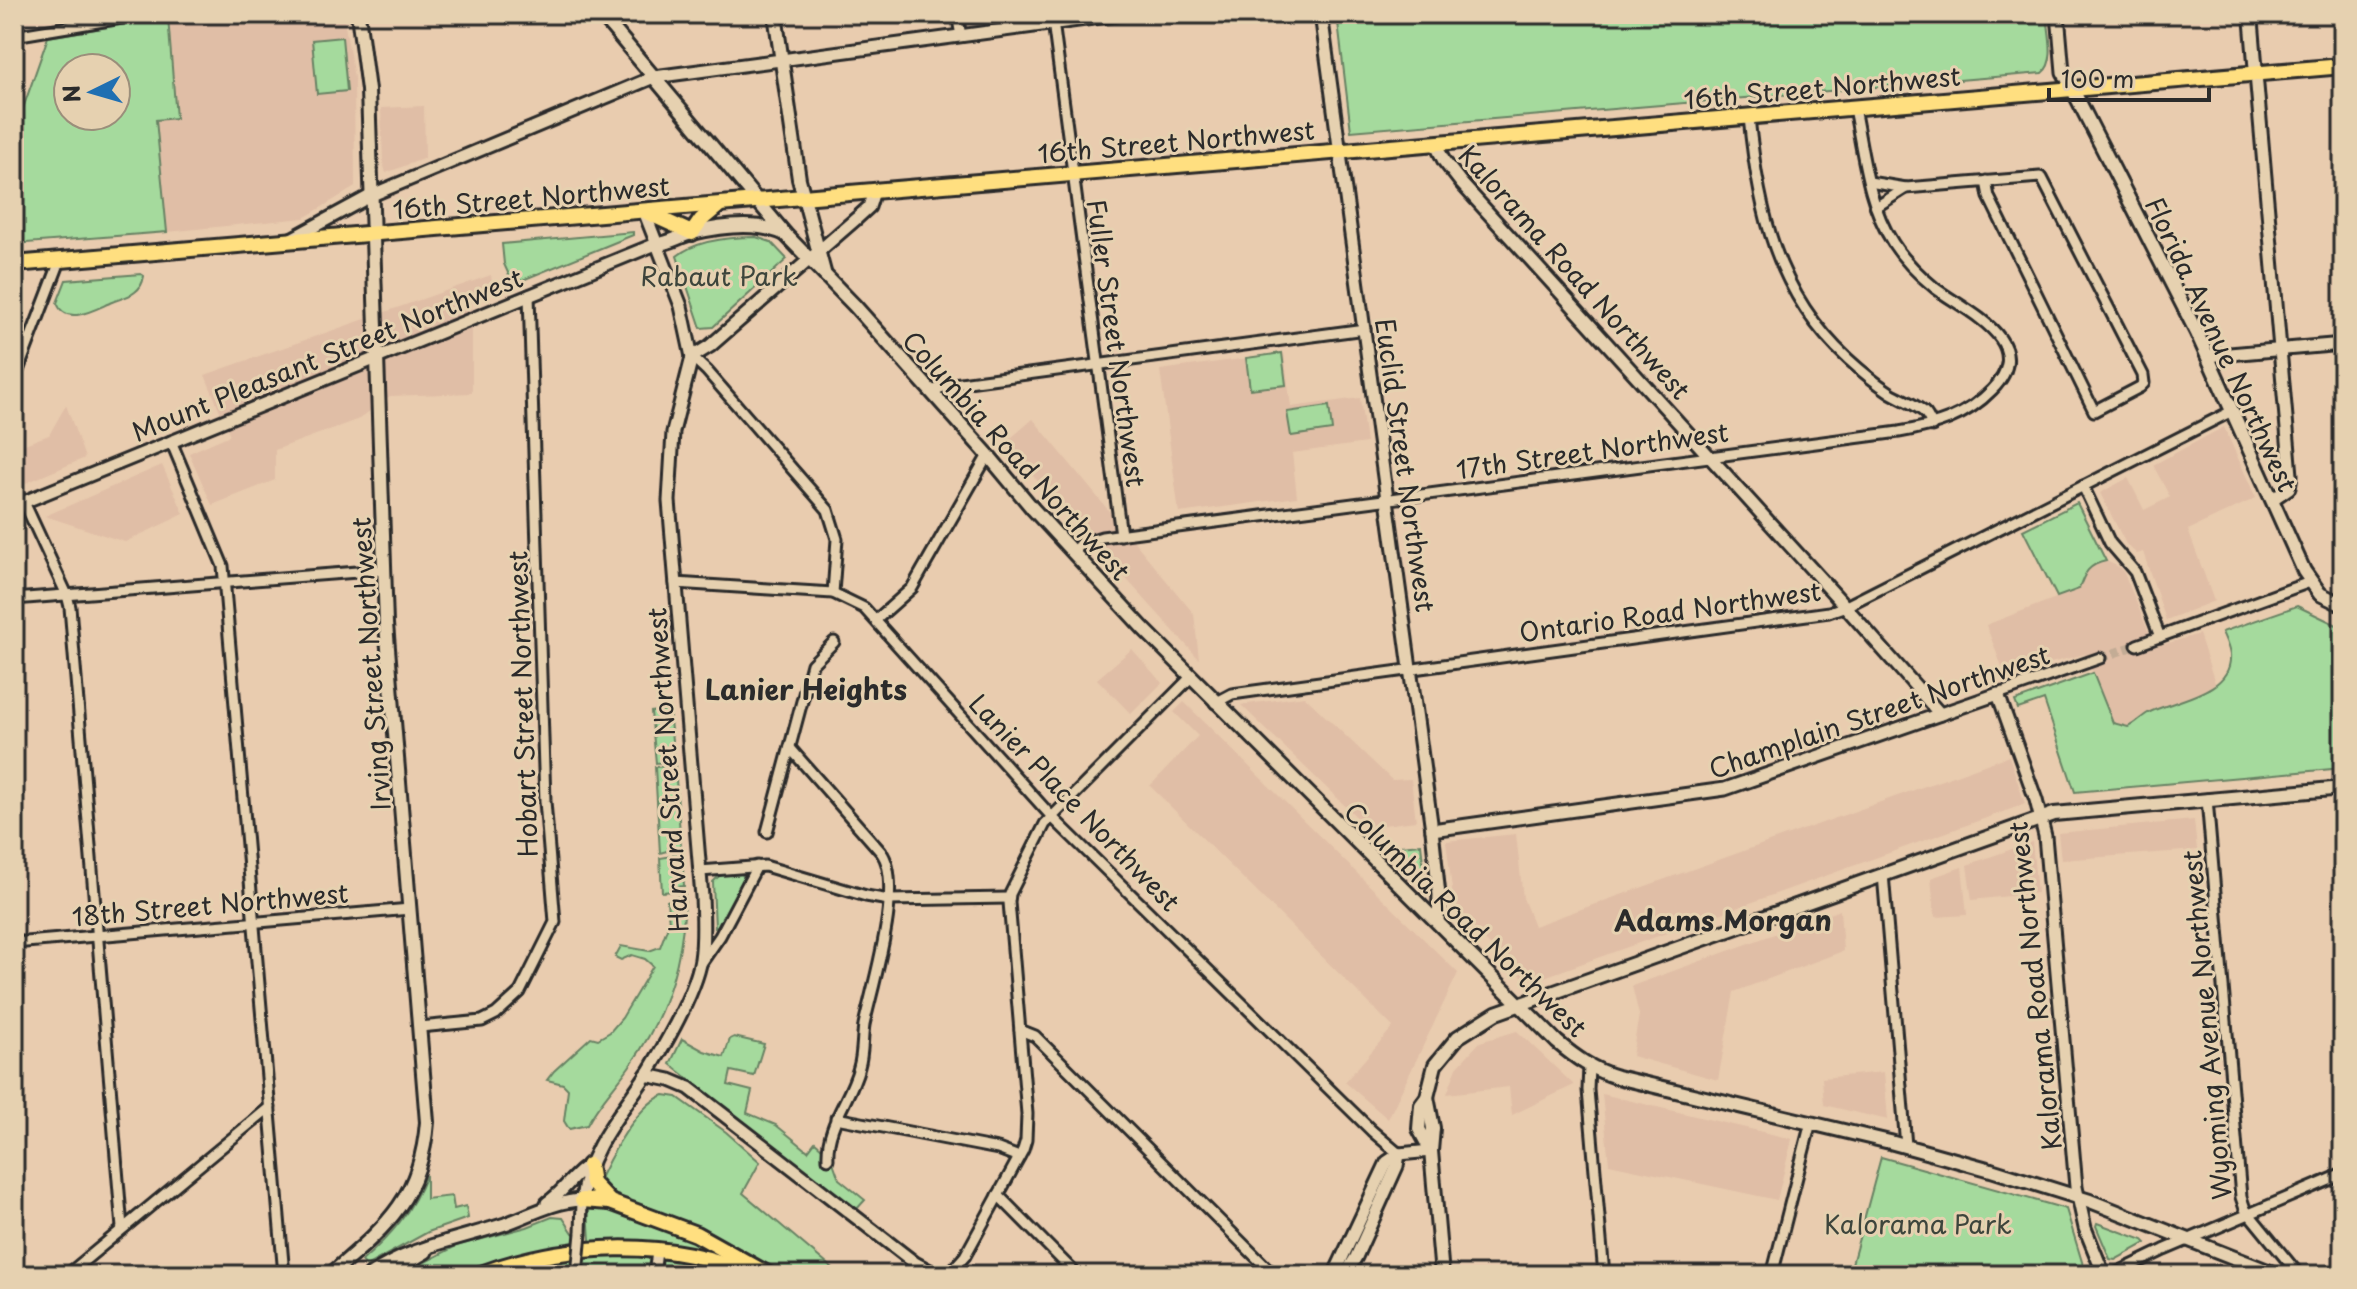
<svg xmlns="http://www.w3.org/2000/svg" width="2357" height="1289" viewBox="0 0 2357 1289" font-family="'Playpen Sans',sans-serif">
	<rect width="100%" height="100%" fill="#e9ccaf"/>
	<filter id="ink" filterUnits="userSpaceOnUse"><feTurbulence type="fractalNoise" baseFrequency=".0125" numOctaves="2"/><feDisplacementMap in="SourceGraphic" scale="16" xChannelSelector="R" yChannelSelector="G"/><feConvolveMatrix kernelMatrix="1 2 1 2 8 2 1 2 1" color-interpolation-filters="sRGB"/></filter>
	<g filter="url(#ink)">
		<g fill="#e0bea6">
			<path d="M219 14H343L354 78 355 187 304 218 167 232 156 119 176 117 168 23Z"/>
			<path d="M424 106 425 158 386 173 383 163 381 108Z"/>
			<path d="M491 275 493 291 472 301V393L390 396 359 419 275 450V480L212 505 189 453 230 435 205 375Z"/>
			<path d="M1284 353 1291 407 1360 398 1366 443 1292 453 1297 497 1179 513 1160 370Z"/>
			<path d="M66 405 85 458 14 488V448L49 435Z"/>
			<path d="M1033 419 1194 614 1199 659 1004 444Z"/>
			<path d="M2224 427 2256 498 2188 530 2214 601 2166 620 2143 552 2137 554 2126 544 2100 493 2128 478 2144 510 2170 497 2153 465Z"/>
			<path d="M162 465 184 514 125 542 45 516Z"/>
			<path d="M2106 561 2119 567 2124 573 2155 647 2199 634 2215 683 2204 693 2146 714 2128 727 2113 723 2085 654 2005 675 1986 625 2079 589 2086 570 2093 563Z"/>
			<path d="M1132 649 1162 683 1131 714 1097 679Z"/>
			<path d="M1304 696 1392 780 1411 779 1416 821 1367 827 1241 705Z"/>
			<path d="M1184 702 1458 973 1388 1119 1345 1082 1393 1027 1150 786 1198 736 1174 712Z"/>
			<path d="M2009 756 2025 804 1536 980 1523 977 1459 915 1454 905 1446 841 1516 834 1523 898 1534 926Z"/>
			<path d="M2194 820 2197 850 2061 860 2058 833Z"/>
			<path d="M2032 842 2037 893 1972 900 1967 865Z"/>
			<path d="M1962 867 1967 915 1935 917 1931 878Z"/>
			<path d="M1840 910 1843 951 1734 992 1718 1080 1632 1056 1639 1015 1632 986Z"/>
			<path d="M1517 1031 1574 1085 1512 1115 1509 1087 1447 1094 1457 1067 1480 1042Z"/>
			<path d="M1884 1072 1888 1120 1824 1105 1822 1078Z"/>
			<path d="M1602 1094 1792 1139 1777 1200 1609 1164Z"/>
		</g>
		<g fill="#a5da9d" stroke="#688264" stroke-width="2" fill-rule="evenodd">
			<path d="M1337 14H2047C2048 31 2057 62 2042 73L1351 131Z"/>
			<path d="M168 17 176 118 156 120 167 232 14 244V134L48 37ZM68 68H116V116H68Z"/>
			<path d="M342 37 347 91 317 94 312 40Z"/>
			<path d="M633 232V235L513 284 504 264 502 244Z"/>
			<path d="M756 237 771 242 787 259 713 327 701 328 677 256C697 240 731 237 756 237Z"/>
			<path d="M141 274 144 276C143 282 141 288 135 292 129 297 119 299 112 302 95 309 66 327 57 303L66 280Z"/>
			<path d="M1282 353 1286 385 1250 389 1246 358Z"/>
			<path d="M1329 406 1332 430 1291 436 1287 412Z"/>
			<path d="M2077 503 2106 561C2088 565 2085 572 2079 589L2057 597 2023 530Z"/>
			<path d="M2297 606 2343 628V768L2075 792 2044 700 2018 709 2015 701 2093 673 2113 723 2128 727C2136 723 2141 717 2148 713 2172 700 2233 694 2230 655 2229 647 2225 639 2222 632Z"/>
			<path d="M669 710 674 761 656 763 651 712Z"/>
			<path d="M675 766 681 847 660 853 655 767Z"/>
			<path d="M1421 844 1426 889 1388 850 1389 847Z"/>
			<path d="M682 852 684 886 674 887V891L662 892 660 858 673 856V853Z"/>
			<path d="M739 873 743 875V880L718 927 715 928 713 882 720 875Z"/>
			<path d="M685 894C684 956 668 1013 631 1064 616 1086 600 1101 587 1125L569 1129 564 1121 568 1089 563 1084 547 1080 554 1071 591 1037 598 1039 610 1032 622 1018 653 966 645 959 632 955 621 960 615 957 621 946 649 951 660 947 669 923 667 901Z"/>
			<path d="M734 1037 764 1044 754 1076 731 1071 728 1085 752 1091 747 1113 776 1125 808 1151 815 1142 822 1148 823 1160 833 1162 839 1179 865 1200 856 1210 670 1064 682 1039 704 1051 724 1057 730 1039Z"/>
			<path d="M664 1095 677 1097 726 1132 760 1162 743 1193 840 1275H662L586 1270 572 1271V1275H400L456 1246 527 1227 552 1217 563 1218 573 1233 590 1243C590 1231 587 1216 590 1205 599 1175 634 1105 664 1095Z"/>
			<path d="M1881 1157 2066 1209 2086 1275H1849Z"/>
			<path d="M426 1175V1199L452 1196 454 1209 466 1206 468 1218 428 1232 366 1266 362 1261C391 1235 412 1212 426 1175Z"/>
			<path d="M2097 1223 2143 1240 2146 1243 2115 1260 2110 1259 2096 1226Z"/>
		</g>
		<g fill="none" stroke-linecap="round" stroke-linejoin="round">
			<path stroke="#c3ac95" stroke-width="9" stroke-dasharray="9 4.5" stroke-linecap="butt" d="M2100 658 2137 645"/>
			<g stroke="#2b2b2b" stroke-width="15">
				<g id="minor">
					<path d="M957 14 961 36"/>
					<path d="M1052 14 1121 535"/>
					<path d="M14 36 145 14"/>
					<path d="M1749 117C1758 209 1776 293 1848 359 1861 371 1876 383 1891 393 1901 399 1913 403 1923 411 1928 415 1930 420 1932 426"/>
					<path d="M1869 182 1906 188 2040 177 2042 178 2143 375 2144 383 2140 387 2094 411 1989 197 1986 181"/>
					<path d="M1876 207 1906 188"/>
					<path d="M692 357 707 371 828 510 837 539 833 593"/>
					<path d="M14 381 60 261"/>
					<path d="M931 391 953 384 1365 329"/>
					<path d="M171 441 223 566 284 1275"/>
					<path d="M2083 486 2110 543 2135 572 2160 637"/>
					<path d="M24 502 67 595 70 607 122 1228"/>
					<path d="M1073 552 1080 544 1102 537 1899 432C1935 426 1966 417 1992 390 2039 342 1967 312 1935 288 1919 275 1904 260 1893 243 1868 205 1863 152 1854 108"/>
					<path d="M675 583 833 593 864 608 1052 817 1372 1131 1399 1154"/>
					<path d="M14 599 383 570"/>
					<path d="M876 620 912 588 988 455"/>
					<path d="M2137 645 2310 582"/>
					<path d="M1998 694 2100 658"/>
					<path d="M1215 703 1232 694 1829 612 1846 606 2232 411"/>
					<path d="M790 748 881 852C905 883 872 987 864 1025 862 1039 863 1054 859 1067 851 1099 826 1124 828 1159"/>
					<path d="M2207 799 2241 1197 2245 1209 2299 1275"/>
					<path d="M767 832 812 664 834 642"/>
					<path d="M700 871 765 866 866 896 889 900 1009 898"/>
					<path d="M1883 874 1906 1146"/>
					<path d="M14 943 410 909"/>
					<path d="M700 965 720 936 757 866"/>
					<path d="M420 1027 482 1021 496 1014 520 992 555 922 545 801 529 295"/>
					<path d="M1020 1030 1035 1036 1274 1275"/>
					<path d="M1589 1066 1588 1090 1604 1275"/>
					<path d="M836 1118 998 1149 1019 1157"/>
					<path d="M998 1195 1077 1275"/>
					<path d="M581 1233 582 1200"/>
					<path d="M67 1275 270 1107"/>
					<path d="M654 1275 657 1251"/>
					<path d="M948 1275 965 1256 1023 1150 1026 1140 1027 1114 1009 902 1010 894 1045 824 1191 677"/>
					<path d="M1772 1275 1811 1122"/>
					<path d="M2112 1275 2164 1250 2343 1174"/>
				</g>
			</g>
			<g stroke="#2b2b2b" stroke-width="17">
				<g id="tertiary">
					<path d="M1321 14 1432 830 1439 895 1438 922"/>
					<path d="M2058 14 2063 72 2073 90"/>
					<path d="M2256 74 2291 475 2289 488 2273 499"/>
					<path d="M1435 143 1444 161 1462 184 1836 596 1940 714"/>
					<path d="M291 239 372 195 654 77 1123 14"/>
					<path d="M2207 356 2343 344"/>
					<path d="M692 357 710 346 857 218 869 207 874 191"/>
					<path d="M14 506 656 244"/>
					<path d="M1432 830 1725 789 1998 694 2036 800 2045 836 2076 1187 2085 1228 2104 1275"/>
					<path d="M646 1075 670 1080 689 1088 915 1263 937 1275"/>
					<path d="M547 1203C563 1193 573 1174 589 1165"/>
					<path d="M370 1275C409 1247 460 1239 505 1224 530 1215 555 1201 582 1200 587 1150 622 1112 649 1071 666 1043 696 991 701 959 704 939 703 918 702 897L669 501 673 432 692 357 681 306 644 211"/>
					<path d="M387 1275 426 1252"/>
					<path d="M1334 1275 1387 1162 1399 1154 1431 1151"/>
					<path d="M1345 1275 1356 1257 1397 1166 1399 1154"/>
				</g>
			</g>
			<g stroke="#2b2b2b" stroke-width="18">
				<g id="secondary">
					<path d="M601 14 786 235 854 305 988 455 1033 509 1143 628 1557 1042C1576 1058 1593 1070 1617 1077L1890 1142 1991 1170 2090 1201 2278 1275"/>
					<path d="M775 14 799 179 824 272"/>
					<path d="M2251 14 2256 74"/>
					<path d="M2073 90 2197 333 2304 571 2320 594 2343 605"/>
					<path d="M656 244C669 244 679 236 692 233 721 226 758 221 785 234"/>
					<path d="M1427 1097 1433 1128 1431 1151 1442 1275"/>
					<path d="M1431 1151 1419 1129 1421 1105 1427 1097 1435 1065 1458 1037 1496 1013 2054 814 2343 788"/>
					<path d="M330 1275C384 1228 421 1200 427 1122L386 624 368 90 358 14"/>
				</g>
			</g>
			<g stroke="#2b2b2b" stroke-width="20">
				<g id="primary">
					<path d="M648 213 692 233 701 220 719 205"/>
					<path d="M14 264 2343 66"/>
					<path d="M589 1165 592 1183 610 1202 696 1234 769 1275"/>
					<path d="M582 1200 610 1202"/>
					<path d="M478 1275C565 1242 668 1237 754 1275"/>
				</g>
			</g>
			<use href="#minor" stroke="#e6d1b0" stroke-width="9"/>
			<use href="#tertiary" stroke="#e6d1b0" stroke-width="11"/>
			<use href="#secondary" stroke="#e6d1b0" stroke-width="12"/>
			<use href="#primary" stroke="#ffdf80" stroke-width="14"/>
			<g stroke="#2b2b2b" stroke-width="15" stroke-linecap="butt">
				<path id="minor-bridge" d="M577 1275 581 1233"/>
			</g>
			<use href="#minor-bridge" stroke="#e6d1b0" stroke-width="9"/>
		</g>
	</g>
	<g text-anchor="middle" dominant-baseline="central" stroke-width="6" stroke-linejoin="round" paint-order="stroke">
		<g font-size="26" fill="#2b2b2b" stroke="#e6d1b0">
			<text transform="translate(1822 87) rotate(-5)">16th Street Northwest</text>
			<text transform="translate(1176 141) rotate(-5)">16th Street Northwest</text>
			<text transform="translate(531 197) rotate(-5)">16th Street Northwest</text>
			<text transform="translate(1575 272) rotate(48)">Kalorama Road Northwest</text>
			<text transform="translate(1117 343) rotate(82)">Fuller Street Northwest</text>
			<text transform="translate(2222 344) rotate(65)">Florida Avenue Northwest</text>
			<text transform="translate(327 354) rotate(-22)">Mount Pleasant Street Northwest</text>
			<text transform="translate(1592 450) rotate(-8)">17th Street Northwest</text>
			<text transform="translate(1017 455) rotate(48)">Columbia Road Northwest</text>
			<text transform="translate(1406 465) rotate(82)">Euclid Street Northwest</text>
			<text transform="translate(1670 611) rotate(-8)">Ontario Road Northwest</text>
			<text transform="translate(370 664) rotate(-94)">Irving Street Northwest</text>
			<text transform="translate(522 704) rotate(-92)">Hobart Street Northwest</text>
			<text transform="translate(1879 711) rotate(-19)">Champlain Street Northwest</text>
			<text transform="translate(667 770) rotate(-94)">Harvard Street Northwest</text>
			<text transform="translate(1075 802) rotate(46)">Lanier Place Northwest</text>
			<text transform="translate(210 904) rotate(-5)">18th Street Northwest</text>
			<text transform="translate(1466 919) rotate(44)">Columbia Road Northwest</text>
			<text transform="translate(2034 986) rotate(-96)">Kalorama Road Northwest</text>
			<text transform="translate(2206 1025) rotate(-95)">Wyoming Avenue Northwest</text>
		</g>
		<g font-size="26" fill="#3d453c" stroke="#e6d1b0">
			<text x="719" y="275">Rabaut Park</text>
			<text x="1918" y="1223">Kalorama Park</text>
		</g>
		<g font-size="28" font-weight="bold" fill="#2b2b2b" stroke="#e6d1b0">
			<text x="806" y="688">Lanier Heights</text>
			<text x="1723" y="919">Adams Morgan</text>
		</g>
	</g>
	<rect width="2357" height="1289" fill="none" stroke="#e6d1b0" stroke-width="48"/>
	<rect x="24" y="24" width="2309" height="1241" fill="none" stroke="#2b2b2b" stroke-width="3" filter="url(#ink)"/>
	<g transform="translate(92 92) rotate(265)"><circle r="38" fill="#e6d1b0" stroke="#9b8f7b" stroke-width="2"/>
	<path d="M0-6L14 30L0 20L-14 30Z" fill="#1f6fb2"/>
	<text y="-12" font-size="22" font-weight="bold" text-anchor="middle" fill="#2b2b2b">N</text>
	</g>
	<path d="M2049 88v12h160v-12" fill="none" stroke="#2b2b2b" stroke-width="4"/>
	<text x="2061" y="88" font-size="24" fill="#2b2b2b" stroke="#e6d1b0" stroke-width="6" paint-order="stroke">100 m</text>
</svg>
